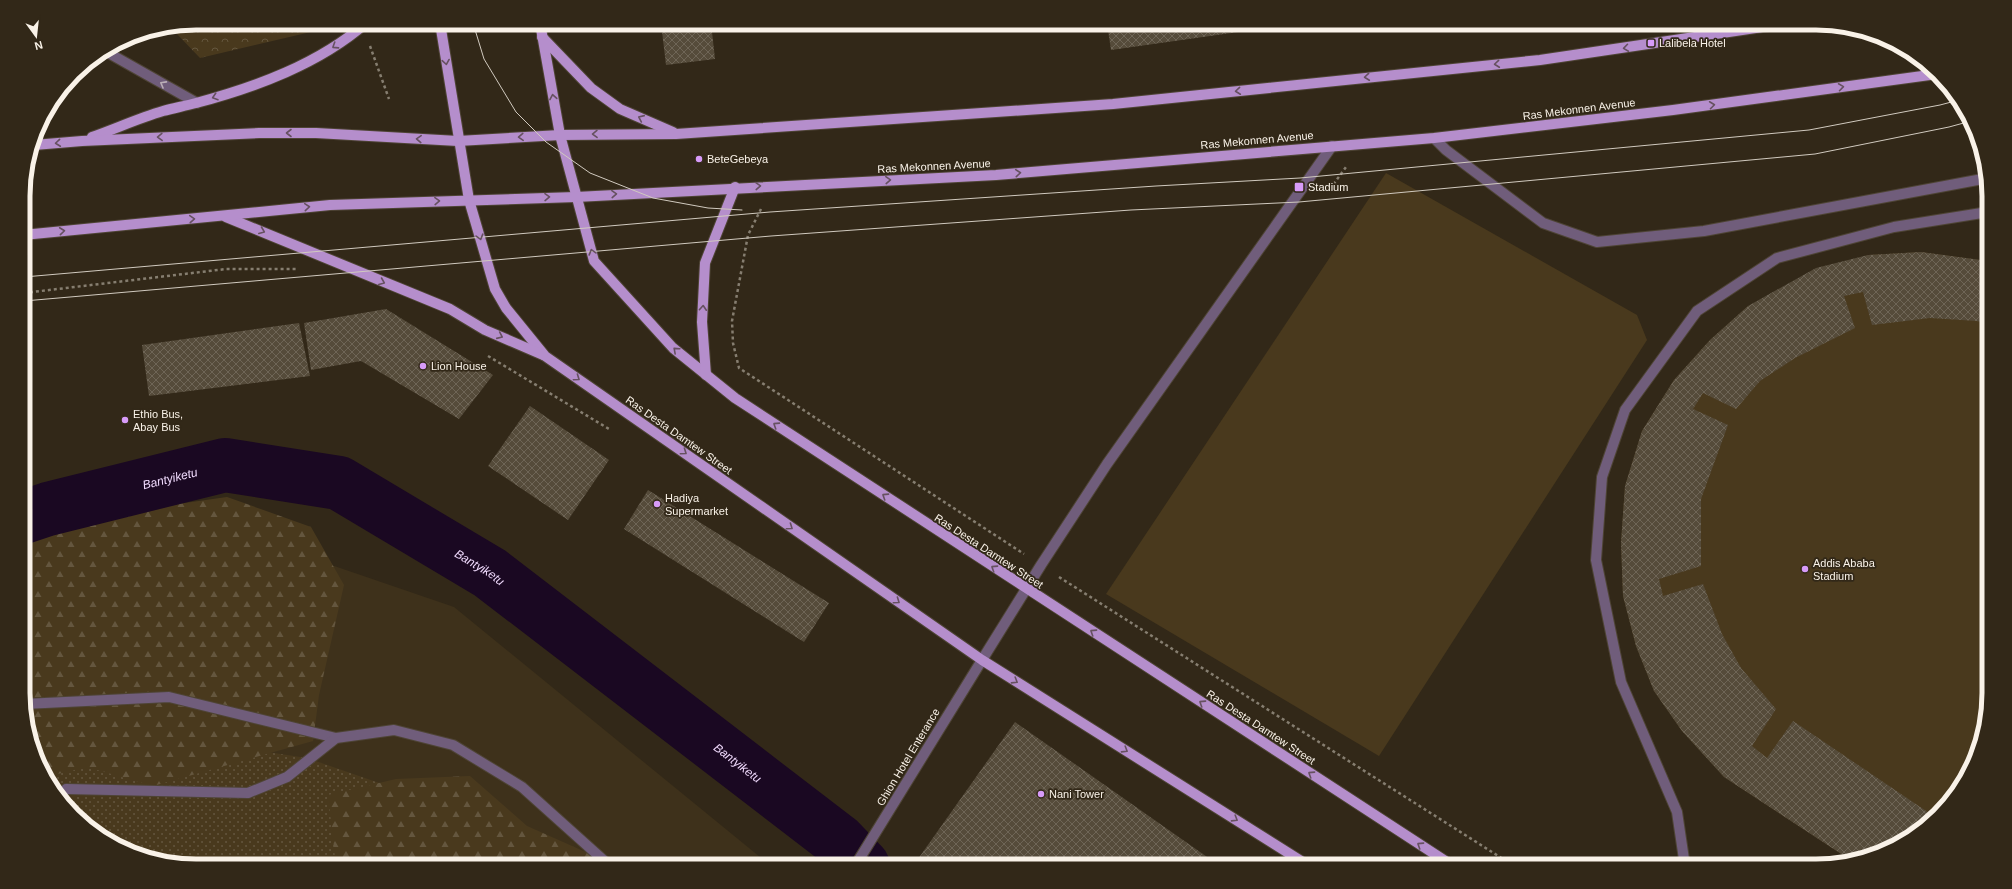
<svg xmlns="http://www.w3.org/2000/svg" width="2012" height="889" viewBox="0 0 2012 889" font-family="Arial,sans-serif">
	<defs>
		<pattern id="grass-dots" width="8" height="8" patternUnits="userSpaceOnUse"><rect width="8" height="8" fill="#49391d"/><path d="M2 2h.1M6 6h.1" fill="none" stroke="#64563e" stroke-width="1.8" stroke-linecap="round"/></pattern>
		<pattern id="forest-firs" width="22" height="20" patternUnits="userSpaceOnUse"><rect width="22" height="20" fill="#49391d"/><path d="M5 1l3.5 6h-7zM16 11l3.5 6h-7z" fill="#64563e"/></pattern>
		<pattern id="park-crowns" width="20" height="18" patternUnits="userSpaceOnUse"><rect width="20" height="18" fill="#49391d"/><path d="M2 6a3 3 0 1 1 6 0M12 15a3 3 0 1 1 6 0" fill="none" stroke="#64563e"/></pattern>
		<pattern id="building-cross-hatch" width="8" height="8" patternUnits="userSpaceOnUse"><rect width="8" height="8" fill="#554b3a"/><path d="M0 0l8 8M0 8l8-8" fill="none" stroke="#6e6556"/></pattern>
	</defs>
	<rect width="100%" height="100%" fill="#322818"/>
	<path fill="#3e311b" d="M220 527 454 607 771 866H196L130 853 91 830 59 799 36 760 25 716 24 587Z"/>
	<path fill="url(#grass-dots)" d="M143 733 307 758 541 839 571 866H196L130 853 91 830 59 799 36 757Z"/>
	<g fill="url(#forest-firs)">
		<path d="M227 497 311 527 344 585 319 695 313 741 153 786 87 767 49 776 45 774 36 760 25 716 24 531 100 515Z"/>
		<path d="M470 776 527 826 617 866H336L328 795 396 779Z"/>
	</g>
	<path fill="url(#park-crowns)" d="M196 23H326L315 31 200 58 177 34 169 28Z"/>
	<g fill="#49391d">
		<path d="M1386 173 1637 315 1647 340 1379 756 1106 594Z"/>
		<path d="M1921 252 1988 261 1989 693C1985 711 1982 744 1976 760 1954 810 1905 850 1852 861L1724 777 1682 731 1654 691 1636 646 1623 596 1621 543 1625 486 1642 431 1674 380 1710 340 1748 306 1868 255Z"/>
	</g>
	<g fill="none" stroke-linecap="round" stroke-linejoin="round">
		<path stroke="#1a0822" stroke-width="54" id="s1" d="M24 517 48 509 225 465 339 483 490 573 839 841 863 866"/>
	</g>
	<g fill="url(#building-cross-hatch)">
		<path d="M661 23H711L715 59 666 65Z"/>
		<path d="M1107 23H1288V25L1111 50Z"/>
		<path d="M1921 252 1988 261V324L1977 321 1930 318 1872 325 1863 292 1844 296 1855 328 1795 358 1760 381 1736 409 1703 393 1693 409 1728 425 1701 499V566L1659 579 1663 596 1703 584 1722 634 1741 668 1776 709 1752 746 1767 758 1793 721 1935 817 1921 830 1872 857 1852 861 1724 777 1682 731 1654 691 1636 646 1623 596 1621 543 1625 486 1642 431 1674 380 1710 340 1748 306 1816 268 1868 255Z"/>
		<path d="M386 309 493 375 459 419 361 361 311 370 304 323Z"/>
		<path d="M299 323 310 376 149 396 142 345Z"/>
		<path d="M530 406 609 460 568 520 488 466Z"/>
		<path d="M648 490 829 603 804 642 624 529Z"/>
		<path d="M1015 722 1220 866H913Z"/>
	</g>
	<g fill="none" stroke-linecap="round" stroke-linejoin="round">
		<g stroke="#4e4435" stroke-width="12">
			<g id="lane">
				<path d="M105 51 197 103"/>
				<path d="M1434 138 1446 150 1543 223 1597 242 1704 231 1988 178"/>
				<path d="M24 704 169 697 336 738"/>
				<path d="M66 789 248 793 287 777 336 738 394 730 453 745 522 787 610 866"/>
				<path d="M855 866 982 660"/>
				<path d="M1685 866 1677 812 1621 682 1596 560 1602 477 1625 410 1697 311 1777 258 1894 227 1988 212"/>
			</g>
		</g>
		<g stroke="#4e4435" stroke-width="12">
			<path id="street" d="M982 660 1041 565 1107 464 1332 146"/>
		</g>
		<g stroke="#4e4435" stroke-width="12">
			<g id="primary">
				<path d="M440 23 469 200 495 289 506 308 545 356 982 660 1309 866"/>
				<path d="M540 23 560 135 594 261 673 348 735 398 1453 866"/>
				<path d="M542 37 591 88 620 109 673 132"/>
				<path d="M92 137C115 129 139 118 163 111 174 108 185 106 196 103 256 87 319 64 366 23"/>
				<path d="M34 145 82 141 259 133H316L458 141 560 135 676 134 1113 104 1540 60 1789 23"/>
				<path d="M226 217 450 309 485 330 543 355"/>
				<path d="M23 235 330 205 576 197 996 175 1434 138 1673 110 1937 74"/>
				<path d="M706 375 702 322 705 263 735 187"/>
			</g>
		</g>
		<g stroke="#867e70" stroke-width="2.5" stroke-dasharray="3 3" stroke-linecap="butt">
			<path d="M223 23H235"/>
			<path d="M1348 23V27"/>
			<path d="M370 46 389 99"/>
			<path d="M1330 189 1346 167"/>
			<path d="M761 209 748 235 732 321 733 343 739 368 1024 554"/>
			<path d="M24 293 226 269H296"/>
			<path d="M488 356 609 429"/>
			<path d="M1059 577 1514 866"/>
		</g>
		<use href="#lane" stroke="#705d7b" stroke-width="10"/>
		<use href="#street" stroke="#705d7b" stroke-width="10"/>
		<use href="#primary" stroke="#b58ecc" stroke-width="10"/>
		<g stroke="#d1cabf" stroke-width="1">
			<path d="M473 23 484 59 516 112 546 142 590 173 653 198 708 208 742 210"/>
			<path d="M24 277 770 212 1156 186 1300 178 1809 130 1940 105 1959 100"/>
			<path d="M24 301 771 236 1131 210 1299 202 1815 154 1949 127 1971 121"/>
		</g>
	</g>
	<defs><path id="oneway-chevron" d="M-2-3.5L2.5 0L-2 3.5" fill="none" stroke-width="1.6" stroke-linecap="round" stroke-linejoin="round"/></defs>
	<g stroke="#665160">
		<use href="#oneway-chevron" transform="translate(335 46) rotate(147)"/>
		<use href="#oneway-chevron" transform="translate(1626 48) rotate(172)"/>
		<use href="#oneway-chevron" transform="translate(446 62) rotate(81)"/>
		<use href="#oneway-chevron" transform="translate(1497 64) rotate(174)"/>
		<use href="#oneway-chevron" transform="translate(1367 77) rotate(174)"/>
		<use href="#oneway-chevron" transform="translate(1841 87) rotate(-8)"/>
		<use href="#oneway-chevron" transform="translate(1238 91) rotate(174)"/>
		<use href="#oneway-chevron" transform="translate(215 97) rotate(162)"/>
		<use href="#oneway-chevron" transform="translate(553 97) rotate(-100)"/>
		<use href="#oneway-chevron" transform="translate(1712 105) rotate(-7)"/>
		<use href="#oneway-chevron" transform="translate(641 118) rotate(-156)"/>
		<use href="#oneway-chevron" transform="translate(289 133) rotate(-180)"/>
		<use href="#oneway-chevron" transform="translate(595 134) rotate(179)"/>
		<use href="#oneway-chevron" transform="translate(160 137) rotate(178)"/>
		<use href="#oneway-chevron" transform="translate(521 137) rotate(177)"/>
		<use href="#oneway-chevron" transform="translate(419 139) rotate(-177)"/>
		<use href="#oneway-chevron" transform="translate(58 143) rotate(174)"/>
		<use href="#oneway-chevron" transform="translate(1018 173) rotate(-5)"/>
		<use href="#oneway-chevron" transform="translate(888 180) rotate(-3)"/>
		<use href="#oneway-chevron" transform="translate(758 186) rotate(-3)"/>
		<use href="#oneway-chevron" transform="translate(614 194) rotate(-3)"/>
		<use href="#oneway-chevron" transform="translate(547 197) rotate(-1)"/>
		<use href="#oneway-chevron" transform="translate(437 201) rotate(-2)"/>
		<use href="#oneway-chevron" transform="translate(307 207) rotate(-5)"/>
		<use href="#oneway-chevron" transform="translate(192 219) rotate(-4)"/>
		<use href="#oneway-chevron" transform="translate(62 231) rotate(-6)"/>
		<use href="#oneway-chevron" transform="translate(262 231) rotate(22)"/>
		<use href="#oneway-chevron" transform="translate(480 237) rotate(74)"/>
		<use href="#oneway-chevron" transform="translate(592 252) rotate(-106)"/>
		<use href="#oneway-chevron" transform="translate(382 282) rotate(23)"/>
		<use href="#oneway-chevron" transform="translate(703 308) rotate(-86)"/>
		<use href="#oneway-chevron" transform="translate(500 336) rotate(24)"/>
		<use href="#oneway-chevron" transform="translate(676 350) rotate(-138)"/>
		<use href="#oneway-chevron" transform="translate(577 378) rotate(35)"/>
		<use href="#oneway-chevron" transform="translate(776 425) rotate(-147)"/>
		<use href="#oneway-chevron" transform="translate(684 452) rotate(35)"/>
		<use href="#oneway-chevron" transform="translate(885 496) rotate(-147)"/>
		<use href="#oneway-chevron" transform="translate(790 527) rotate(35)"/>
		<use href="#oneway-chevron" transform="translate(994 568) rotate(-147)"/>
		<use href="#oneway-chevron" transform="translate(897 601) rotate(35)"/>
		<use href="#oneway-chevron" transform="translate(1093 632) rotate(-147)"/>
		<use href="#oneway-chevron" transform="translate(1015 681) rotate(32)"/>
		<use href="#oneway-chevron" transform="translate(1202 703) rotate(-147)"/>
		<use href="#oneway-chevron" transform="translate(1125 750) rotate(32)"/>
		<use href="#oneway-chevron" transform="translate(1311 774) rotate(-147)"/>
		<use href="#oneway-chevron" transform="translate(1235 819) rotate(32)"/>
		<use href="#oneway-chevron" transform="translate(1420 845) rotate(-147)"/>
	</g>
	<use stroke="#bbafb7" href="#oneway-chevron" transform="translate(163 84) rotate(-151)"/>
	<g fill="#d79bf9" stroke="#322818" stroke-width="1.5">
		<rect x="1647" y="39" width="8" height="8" rx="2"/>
		<circle cx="699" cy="159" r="4"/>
		<rect x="1294" y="182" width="10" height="10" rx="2"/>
		<circle cx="423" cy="366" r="4"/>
		<circle cx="125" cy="420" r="4"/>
		<circle cx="657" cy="504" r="4"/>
		<circle cx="1805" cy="569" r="4"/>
		<circle cx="1041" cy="794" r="4"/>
	</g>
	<g text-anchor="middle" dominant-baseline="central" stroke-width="3.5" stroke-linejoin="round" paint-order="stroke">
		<g font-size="11" fill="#f9f2e8" stroke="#322818" text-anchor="start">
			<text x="1659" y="43">Lalibela Hotel</text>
			<text x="707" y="159">BeteGebeya</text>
			<text x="1308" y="187">Stadium</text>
			<text x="431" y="366">Lion House</text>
			<text x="133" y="414">Ethio Bus,<tspan x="133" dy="13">Abay Bus</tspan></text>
			<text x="665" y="498">Hadiya<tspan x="665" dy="13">Supermarket</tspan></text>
			<text x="1813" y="563">Addis Ababa<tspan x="1813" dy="13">Stadium</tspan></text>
			<text x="1049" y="794">Nani Tower</text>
		</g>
		<g font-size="11" fill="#f9f2e8" stroke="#322818">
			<text transform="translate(1579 109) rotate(-7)">Ras Mekonnen Avenue</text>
			<text transform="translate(1257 140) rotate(-5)">Ras Mekonnen Avenue</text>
			<text transform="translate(934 166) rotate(-3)">Ras Mekonnen Avenue</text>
			<text transform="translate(679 435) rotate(35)">Ras Desta Damtew Street</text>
			<text transform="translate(989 551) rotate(33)">Ras Desta Damtew Street</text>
			<text transform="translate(1261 727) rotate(33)">Ras Desta Damtew Street</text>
			<text transform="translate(908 757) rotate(-59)">Ghion Hotel Enterance</text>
		</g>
		<g font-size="12" font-style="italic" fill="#efd9fc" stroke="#322818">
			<text stroke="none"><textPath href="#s1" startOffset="151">Bantyiketu</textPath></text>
			<text stroke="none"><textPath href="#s1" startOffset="487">Bantyiketu</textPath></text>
			<text stroke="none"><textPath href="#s1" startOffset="811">Bantyiketu</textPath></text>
		</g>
	</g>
	<path d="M0 0H2012V889H0ZM196 30H1816A166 166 0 0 1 1982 196V693A166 166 0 0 1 1816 859H196A166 166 0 0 1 30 693V196A166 166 0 0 1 196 30Z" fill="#322818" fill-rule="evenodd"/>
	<path fill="none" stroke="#f9f2e8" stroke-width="5" d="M196 30H1816A166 166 0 0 1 1982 196V693A166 166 0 0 1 1816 859H196A166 166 0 0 1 30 693V196A166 166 0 0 1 196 30Z"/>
	<g transform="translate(36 36) rotate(165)" stroke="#322818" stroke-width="3" paint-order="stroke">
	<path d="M0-3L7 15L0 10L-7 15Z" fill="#f9f2e8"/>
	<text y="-6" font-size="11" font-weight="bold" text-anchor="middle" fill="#f9f2e8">N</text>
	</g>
</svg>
